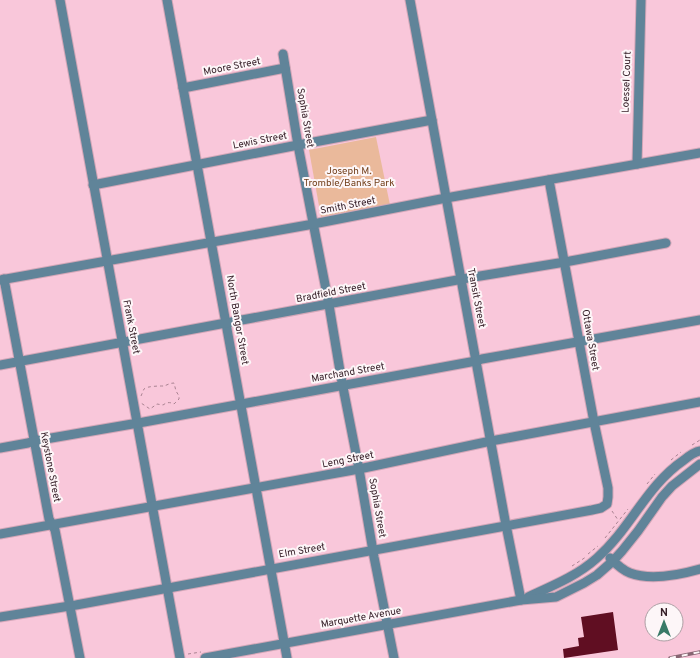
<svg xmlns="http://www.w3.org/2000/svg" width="700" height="658" viewBox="0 0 700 658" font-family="Overpass,sans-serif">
	<rect width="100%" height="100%" fill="#f9c7da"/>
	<path fill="#eab99b" d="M376 137 390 205 321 217 309 150Z"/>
	<path fill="#600e22" d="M613 612 618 650 564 658 563 649 579 646 578 638 584 637 581 617Z"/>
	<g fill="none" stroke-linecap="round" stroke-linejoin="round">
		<g stroke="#d2a6b7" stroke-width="11">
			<g id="minor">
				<path d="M60 0 180 658"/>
				<path d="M167 0 287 658"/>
				<path d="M410 0 505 520 521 600"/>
				<path d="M283 54 298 145 329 305 341 377 359 469 374 557 394 658"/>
				<path d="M183 88 285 68"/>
				<path d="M637 164 641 0"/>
				<path d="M93 185 298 145 432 120"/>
				<path d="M4 279 49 519 55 530 80 658"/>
				<path d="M0 280 308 225 446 198 700 153"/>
				<path d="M0 365 468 278 565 262 666 243"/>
				<path d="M0 448 28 443 34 441 144 422 476 361 482 359 700 320"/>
				<path d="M0 534 359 469 491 441 700 402"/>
				<path d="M610 558C615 563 622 570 630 573 651 581 679 575 700 569"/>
				<path d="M528 597C552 586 577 576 597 558 631 528 646 486 684 460 689 456 694 452 700 451"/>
				<path d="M0 617 76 605 592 510 601 508 607 504 608 497V488L594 422 549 180"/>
				<path d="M205 658 521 600 556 597 584 583 597 575 613 561 622 551 638 531 662 497 672 486 700 464"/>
			</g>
		</g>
		<g stroke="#aa8392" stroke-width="1" stroke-dasharray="3 3" stroke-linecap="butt">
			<path d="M141 396C142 394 143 391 144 389 147 386 159 386 164 386 167 385 170 383 174 383L176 391 179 396V399L174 404C170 402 167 402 163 405L157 404 150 409 141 403"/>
			<path d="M692 445 700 440"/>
			<path d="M671 460 681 452"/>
			<path d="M647 484 655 474"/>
			<path d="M612 511 618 520"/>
			<path d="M605 538 628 509"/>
			<path d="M588 554 598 546"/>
			<path d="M572 566 586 557"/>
			<path d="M188 654 201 652"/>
		</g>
		<use href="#minor" stroke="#608499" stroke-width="9"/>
		<g stroke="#876572" stroke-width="3.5">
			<path id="rail" d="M670 658 700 652"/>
		</g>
		<use href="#rail" stroke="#fdf6f8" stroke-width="2" stroke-dasharray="6" stroke-linecap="butt"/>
	</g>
	<g text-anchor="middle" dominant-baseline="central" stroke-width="4" stroke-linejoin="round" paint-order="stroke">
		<g font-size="10" fill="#372029" stroke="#fdf6f8">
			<text transform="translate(232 67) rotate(-11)">Moore Street</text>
			<text transform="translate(627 82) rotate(-88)">Loessel Court</text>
			<text transform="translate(305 118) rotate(80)">Sophia Street</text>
			<text transform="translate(260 141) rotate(-11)">Lewis Street</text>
			<text transform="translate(348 206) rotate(-11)">Smith Street</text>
			<text transform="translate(331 293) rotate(-11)">Bradfield Street</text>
			<text transform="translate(476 298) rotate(79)">Transit Street</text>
			<text transform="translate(237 320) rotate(80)">North Bangor Street</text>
			<text transform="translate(131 327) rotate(79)">Frank Street</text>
			<text transform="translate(590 340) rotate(80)">Ottawa Street</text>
			<text transform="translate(348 373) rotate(-10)">Marchand Street</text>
			<text transform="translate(348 460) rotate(-11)">Leng Street</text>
			<text transform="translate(50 467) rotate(79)">Keystone Street</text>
			<text transform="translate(377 508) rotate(80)">Sophia Street</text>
			<text transform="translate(302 551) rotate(-10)">Elm Street</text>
			<text transform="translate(361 618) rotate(-10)">Marquette Avenue</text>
		</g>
		<g font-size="10" fill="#723f1a" stroke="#fdf6f8">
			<text x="349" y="171">Joseph M.<tspan x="349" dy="12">Tromble/Banks Park</tspan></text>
		</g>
	</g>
	<g transform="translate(664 622)"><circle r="19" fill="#fdf6f8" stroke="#aea0a5"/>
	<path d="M0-3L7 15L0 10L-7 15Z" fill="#397a68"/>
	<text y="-6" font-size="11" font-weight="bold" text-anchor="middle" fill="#372029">N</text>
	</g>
</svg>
